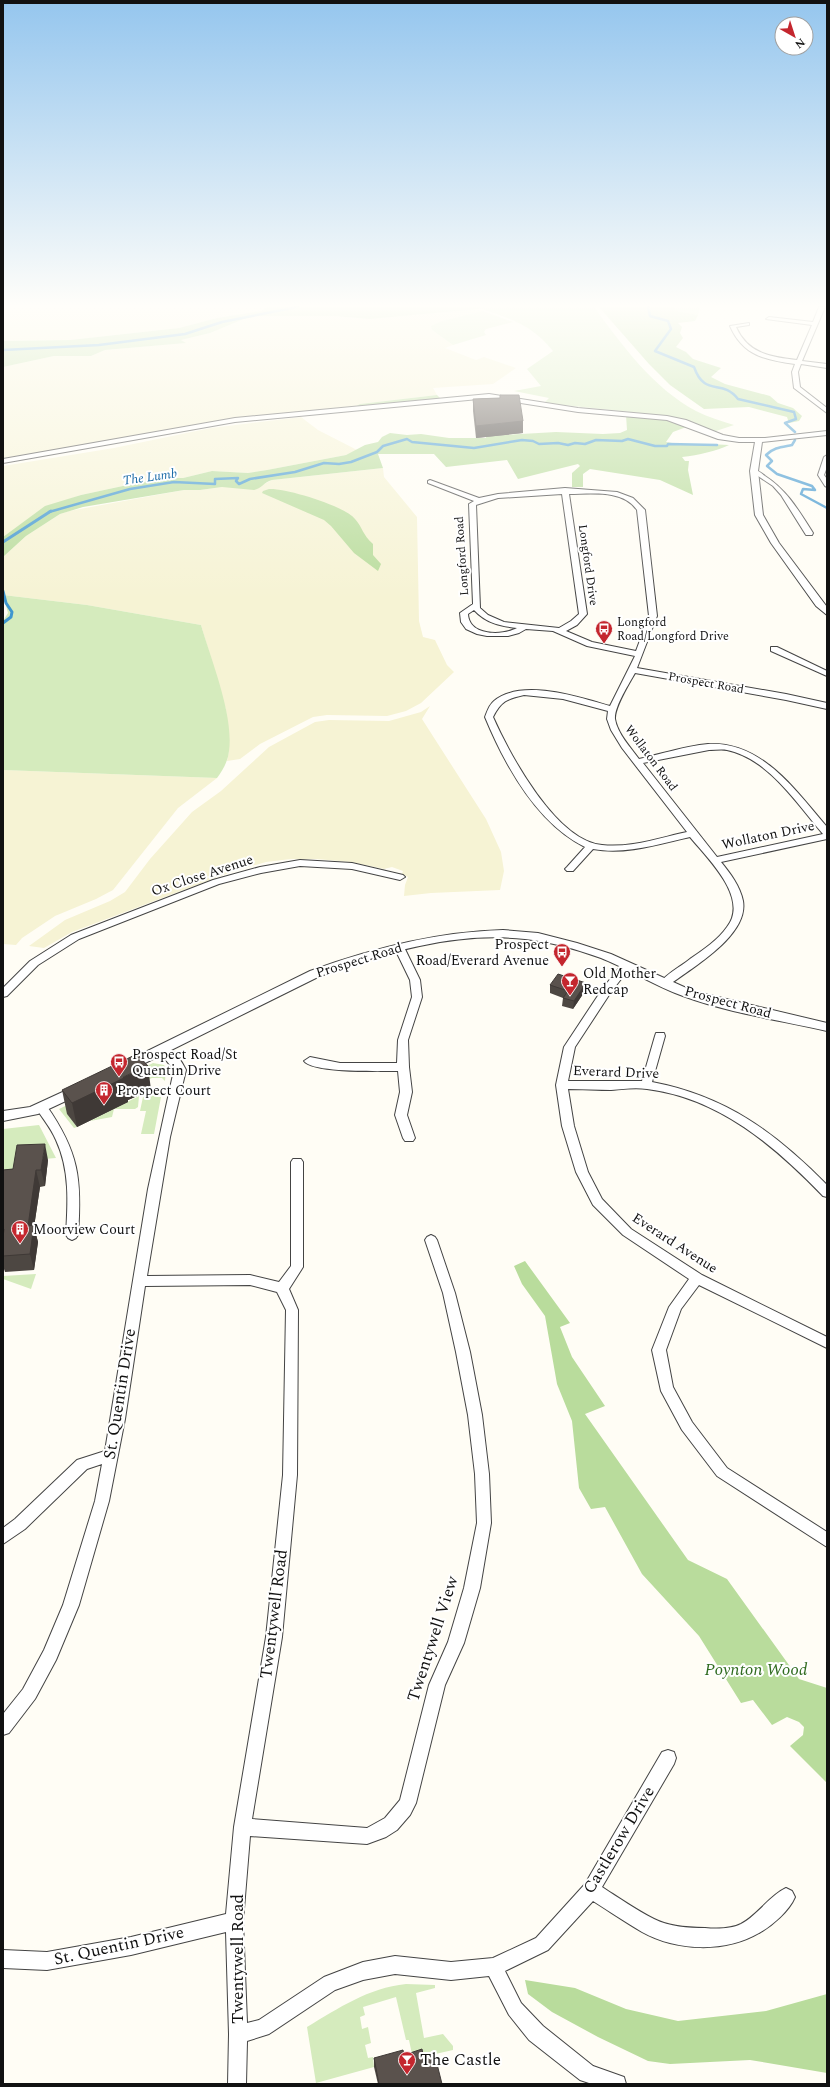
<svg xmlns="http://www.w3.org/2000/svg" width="830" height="2087" viewBox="0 0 830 2087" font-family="Spectral,serif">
	<rect width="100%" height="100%" fill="#fffdf5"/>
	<g fill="#f6f3d4">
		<path d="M3 307H269L261 311 217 318 179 328 70 340 3 341Z"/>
		<path d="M478 309 483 311 442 321 432 330 453 345 445 348 476 360 484 357 516 368 493 384 433 388 437 395 360 404 355 407 226 419 120 439 3 458V367L54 356H91L105 350 185 343 181 340 210 333 251 316H334L370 319Z"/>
		<path d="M301 417 318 430 357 450 346 455 267 470 248 473 212 471 183 478H160L81 495 43 508 3 537V466L114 448 211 428Z"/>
		<path d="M383 468 384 477 417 517 419 621 423 637 435 640 447 665 454 672 421 703 406 711 387 716 327 715 313 717 260 744 240 759 227 761 229 751 226 710 201 625 87 605 3 595V557L26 536 60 514 69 511 184 490H200L222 487 260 486 272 480Z"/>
		<path d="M430 706 422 719 486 819 501 852 504 871 500 890 431 893 404 896 405 885 408 877 402 874 403 871 392 867 384 869 351 862 316 859H291L266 862 234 871 72 932 44 948 29 946 65 920 110 901 125 892 150 859 192 812 221 791 269 747 315 722 329 720 389 721 421 712Z"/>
		<path d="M3 770 217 778 178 808 113 890 96 899 55 916 22 938 16 945 3 944Z"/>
	</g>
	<g fill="#d5ebbd">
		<path d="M483 307H594C622 345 653 388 696 411 708 417 721 421 734 425L713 432 686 421 669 416 544 403 549 398 514 391 541 386 527 369 553 351C531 324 511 319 479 308Z"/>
		<path d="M673 307H700L698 315 677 311Z"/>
		<path d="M483 311 513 322 486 329 484 332 486 335 453 345 432 330 431 326 442 321Z"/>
		<path d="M3 595 87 605 201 625C211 660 234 715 229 751 228 761 223 770 217 778L3 770V621L8 613Z"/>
		<path d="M153 1063 164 1065 166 1068 165 1081 162 1078H152L67 1114 77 1127 74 1128 59 1109Z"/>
		<path d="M154 1093 157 1097H161L154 1134H141L146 1111H140L143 1097Z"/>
		<path d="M139 1096 138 1107 135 1109H114L112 1117 90 1121Z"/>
		<path d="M39 1125 56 1158 19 1161 15 1174 3 1182V1129Z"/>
		<path d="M36 1274 31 1289 3 1279V1276Z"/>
		<path d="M406 1984 435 1985V1988L416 1993 424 2038 443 2034 453 2046V2050L413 2059 409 2040H406L396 1997 363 2007 365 2015 360 2017 362 2029 368 2027 371 2043 365 2045 368 2058 373 2057 374 2067 316 2083 307 2027C339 2008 368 1988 406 1984Z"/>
	</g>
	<g fill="#b9dc9c">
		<path d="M267 307H483L478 309 370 319 334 316H251L210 333 181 340 186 343 105 350 91 356H54L3 367V341L70 340 179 328 217 318 261 311Z"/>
		<path d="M599 307H673L677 311 698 315 695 321 678 323 682 327 680 333 683 338 676 347 686 352 693 359 721 368 711 377 725 384 770 396 778 403 793 408 802 416 799 421 789 423 787 417 749 407 704 409 670 385 649 364Z"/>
		<path d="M437 395 441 399 355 407 360 404Z"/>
		<path d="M626 415 662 419 689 426 673 432 666 442C687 446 708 443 729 445 716 451 699 455 682 457L685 461H689L688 470 693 495 660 480 590 469 583 474V487H572V473L580 466 578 464 518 479 507 460 446 467 434 454H378L383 468 272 480C264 482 261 489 254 490L222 487 200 490H184L83 507 60 514 26 536 3 557V537L45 506 81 495 160 478H183L212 471 248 473 267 470 346 455 365 445 378 442 382 437 390 433 407 435 421 434 449 438H486V436L556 432 603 434 620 433 627 430Z"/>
		<path d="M269 489C286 488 345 506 355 519 363 528 362 534 373 544V555L381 564 378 571 354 553 331 526 324 520 262 493 263 491Z"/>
		<path d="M525 1261 570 1323 560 1327 572 1357 605 1406 585 1414 688 1560 727 1579 799 1679 827 1688V1783L790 1746 803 1735 804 1727 799 1722 787 1717 772 1725 753 1700 741 1703 699 1636 642 1574 605 1507 591 1509 579 1488 572 1421 557 1384 545 1316 522 1284 514 1266Z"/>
		<path d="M525 1980 575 1988 626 2009 678 2021 766 2011 827 1994V2073L750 2060 670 2064 648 2061 598 2037 552 2012 528 1994Z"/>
	</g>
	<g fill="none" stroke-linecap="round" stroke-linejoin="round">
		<g stroke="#3f96cf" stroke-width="2.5">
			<path d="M648 307 650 316 668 321 671 329 655 351 694 367C705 398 722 378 738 399L794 412 796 419 785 423 795 432"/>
			<path d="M3 350 99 345 185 334 222 322 297 307"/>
			<path d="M795 440 792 445C782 447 774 447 766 455L772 461 767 466 777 474 812 486 815 490 803 489 801 494 827 508"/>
			<path d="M49 512 130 489 174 482 215 484V479L238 478 236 481 239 484 250 479 295 472 324 463 339 464 351 462 377 452 383 446 407 439 412 442 474 448 522 440 533 441 539 444 558 443 568 445 575 443 585 444 596 440 622 441 628 439 655 446H667L668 444 717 445"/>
		</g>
		<g stroke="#3f96cf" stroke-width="3">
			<path d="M3 542 51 511"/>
			<path d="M3 591 6 603 12 612 11 617 3 623"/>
		</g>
		<g stroke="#444" stroke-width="2">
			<g id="minor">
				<path d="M819 307H825L802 361 827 364V368L801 364 798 372 800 387 827 408V413L794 388 792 372 795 364C766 360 743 356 730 326L749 323V325L736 327C748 354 771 357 797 360L812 325 766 319 769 317 813 322Z"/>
				<path d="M827 455V467L824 475 827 479V487L825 486 818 475 824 457Z"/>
				<path d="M752 470C757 469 761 473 765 476 787 490 799 511 813 533L812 535H806L781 495 773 486 752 472Z"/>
				<path d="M430 480 479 498 498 494 565 488 617 492 633 498 645 510 657 616 637 668 786 694 827 703V709L786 700 635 673C629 684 614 707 615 719 617 733 631 748 639 759 662 754 685 746 708 744 762 741 796 791 827 827V839L721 862C730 873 740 886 743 901 749 936 691 968 668 986H660L659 984C666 974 680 967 690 959 703 950 718 940 727 927 750 898 707 858 690 837 659 844 626 855 593 849L573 871H567L565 869 567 867 585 847C536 823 505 765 485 717 487 712 489 705 494 701 522 678 578 697 610 706L635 656 587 646 553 631 526 629 519 633 508 636H487L477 634 466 629 461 622 460 613 473 604 469 504 474 501 428 483V481ZM562 494 579 614 571 621 559 628 504 622 488 615 480 608 476 505 498 498ZM569 494C591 494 623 489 637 510L649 616 636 651 592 642 566 631 577 625 587 614ZM474 610C486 623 500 626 517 628 502 636 469 636 468 614ZM524 695 563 699 608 711 607 719 611 730 622 748 687 832C659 838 631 848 602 845 556 841 510 755 493 717 501 701 507 699 524 695ZM709 750C715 750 722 749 727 750 769 759 797 804 823 834L717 857 643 763Z"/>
				<path d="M771 647H777L827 671V676L771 651Z"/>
				<path d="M300 860 352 863 403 875 405 877 400 880 352 869 300 866 261 873 219 884 79 939 38 965 7 996 3 997V988L30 961 71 935 213 880 260 867Z"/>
				<path d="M399 944 404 947 420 980 422 997 408 1040 409 1067 412 1092 407 1115 415 1138 413 1141H405L403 1138 395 1115 400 1092 398 1071C382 1071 312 1073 304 1061L310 1057 340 1063H397L398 1040 412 997 410 980 394 947Z"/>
				<path d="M627 962 632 965 611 992 575 1047 568 1081H642L655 1036 656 1033H664L665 1036 652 1082C726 1096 776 1133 827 1185V1197L823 1196C775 1146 719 1098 647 1089 635 1087 623 1089 611 1090 597 1090 582 1089 568 1089L574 1126 588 1172 602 1199 631 1229 702 1275 827 1337V1348L699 1285 681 1309 666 1350 673 1387 692 1422 727 1468 827 1532V1547L717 1476 682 1430 661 1391 652 1350 669 1307 689 1279 623 1235 593 1205 576 1172 562 1126 556 1085 564 1047 603 988 623 963Z"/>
				<path d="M163 1045C172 1048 182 1061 186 1070L170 1137 147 1276 250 1275 279 1282 291 1266V1162L293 1159H301L303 1162V1267L289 1289 298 1310 297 1475 282 1637 252 1819 367 1828 385 1818 400 1800 429 1685 448 1642 464 1588 477 1523 475 1474 468 1415 456 1352 443 1293 425 1240 427 1237 431 1235 435 1237 437 1240 455 1293 470 1352 482 1415 489 1474 491 1523 480 1588 464 1643 445 1685 416 1803 410 1815 397 1830 386 1837 367 1844 250 1836 243 1921 247 2023 259 2020 324 1977 363 1962 395 1956 451 1962 493 1958 536 1938 585 1884 662 1752 668 1750 674 1752 676 1758 674 1764 602 1887C619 1898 636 1910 654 1919 670 1927 688 1928 705 1928 716 1929 731 1929 741 1924 758 1915 769 1896 786 1888L792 1891 795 1897C789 1911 772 1926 759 1933 725 1953 676 1951 642 1932 625 1922 609 1911 593 1901L548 1950 505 1971 521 2003 543 2026 593 2066 624 2077 626 2084H592L580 2080 529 2040 509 2015 489 1976 451 1980 395 1974 363 1980 335 1990 269 2034 247 2041 246 2084H228L229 2034 226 1932 131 1955 47 1970 3 1968V1950L47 1952 131 1937 226 1914 234 1827 266 1637 283 1475 286 1310 277 1292 250 1285 145 1286 125 1419 109 1501 79 1605 56 1660 35 1699 9 1733 3 1735V1714L23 1689 44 1650 63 1605 95 1501 102 1464 87 1469 25 1529 3 1544V1528L15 1519 77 1460 105 1451 148 1189 174 1070 157 1049Z"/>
				<path d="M42 1104 46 1105C79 1152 82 1179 78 1235L76 1238 72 1240 68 1238 66 1235C68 1203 70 1170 56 1140 51 1128 43 1119 36 1108Z"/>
			</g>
		</g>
		<g stroke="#444" stroke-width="2">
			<g id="tertiary">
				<path d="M489 394 578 408 667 416 686 420 723 435 739 438H765L827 431V435L762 442 758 471 763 515 779 543 827 607V615L816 606 771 543 755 515 750 471 755 442H739L718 439 667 420 578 412 489 398 235 422 3 463V459L235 418Z"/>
				<path d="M503 930 538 933 577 943 611 954 693 991 827 1023V1031C779 1020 729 1013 683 996 655 986 629 969 601 958 576 949 551 942 525 939 455 931 383 953 318 977L131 1070H121L119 1067 121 1064 310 971C373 948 436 932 503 930Z"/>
				<path d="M80 1084 85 1086 87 1089 85 1092 38 1114 3 1121V1111L30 1107Z"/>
			</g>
		</g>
		<use href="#minor" fill="#fff" fill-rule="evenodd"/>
		<use href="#tertiary" fill="#fff" fill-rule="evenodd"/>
	</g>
	<g fill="#4d4742">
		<path d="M500 395 523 421V433L476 438 473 411V399L500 398Z"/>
		<path d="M586 983 585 991 573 1009 562 1006 563 998 550 993V985Z"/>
		<path d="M62 1090H151L128 1100V1102L77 1127 67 1114Z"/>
		<path d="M48 1160 45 1186 40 1187 34 1227 38 1242 34 1270 5 1272 3 1266V1170L13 1169Z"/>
		<path d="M423 2054 442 2084H378L374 2067V2058L404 2055Z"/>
	</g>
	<g fill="#3f3936">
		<path d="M523 421V433L476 438V426Z"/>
		<path d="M586 983 585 991 573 1009 574 1001Z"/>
		<path d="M148 1066 151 1090 128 1100V1102L77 1127 72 1103 123 1077Z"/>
		<path d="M45 1144 48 1160 45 1186 41 1170Z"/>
		<path d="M36 1170 40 1187 34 1227 38 1242 34 1270 30 1254 28 1226Z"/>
	</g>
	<g fill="#5a524d" stroke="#3f3936">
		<path d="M500 395H519L523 421 476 426 473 399 500 398Z"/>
		<path d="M558 974 586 983 574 1001 563 998 568 991 550 985Z"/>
		<path d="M137 1054 148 1066 123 1077 124 1078 72 1103 62 1090Z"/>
		<path d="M45 1144 41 1170H36L28 1226 34 1225 30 1254 3 1256V1238L4 1229 3 1230V1170L13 1169 17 1145Z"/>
		<path d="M422 2049 423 2054 434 2052 442 2084H379L374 2058 403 2050 404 2055Z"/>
	</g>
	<linearGradient id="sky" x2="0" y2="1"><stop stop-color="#95c6ee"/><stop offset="0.51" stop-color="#fffefa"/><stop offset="1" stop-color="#fffefa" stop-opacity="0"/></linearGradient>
	<rect width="830" height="599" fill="url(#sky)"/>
	<defs>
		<g id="bus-pin" transform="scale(0.9)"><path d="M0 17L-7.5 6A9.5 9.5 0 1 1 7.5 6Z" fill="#c4262e" stroke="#fff"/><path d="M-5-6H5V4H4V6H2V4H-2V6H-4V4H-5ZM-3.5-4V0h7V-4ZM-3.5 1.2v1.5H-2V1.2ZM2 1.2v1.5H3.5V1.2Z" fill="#fff"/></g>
		<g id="bar-pin" transform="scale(0.9)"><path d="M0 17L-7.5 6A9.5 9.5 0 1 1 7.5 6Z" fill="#c4262e" stroke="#fff"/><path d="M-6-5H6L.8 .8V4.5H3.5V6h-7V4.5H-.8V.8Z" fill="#fff"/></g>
		<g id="building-pin" transform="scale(0.9)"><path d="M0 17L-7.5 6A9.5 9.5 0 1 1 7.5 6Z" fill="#c4262e" stroke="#fff"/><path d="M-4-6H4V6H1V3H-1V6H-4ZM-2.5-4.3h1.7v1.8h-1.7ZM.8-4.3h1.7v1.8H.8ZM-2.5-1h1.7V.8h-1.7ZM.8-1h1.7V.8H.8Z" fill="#fff"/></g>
	</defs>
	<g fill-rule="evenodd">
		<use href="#bus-pin" x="604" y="629"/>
		<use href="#bus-pin" x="562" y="952"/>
		<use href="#bar-pin" x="570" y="981"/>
		<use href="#bus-pin" x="119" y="1062"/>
		<use href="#building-pin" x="104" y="1090"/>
		<use href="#building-pin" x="20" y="1229"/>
		<use href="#bar-pin" x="407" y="2060"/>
	</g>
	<g text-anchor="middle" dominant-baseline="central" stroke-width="4" stroke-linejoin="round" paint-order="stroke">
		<g font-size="12" fill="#111" stroke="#fff">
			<text transform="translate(462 556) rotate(-94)">Longford Road</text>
			<text transform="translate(588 565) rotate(82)">Longford Drive</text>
			<text transform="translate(706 683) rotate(10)">Prospect Road</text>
			<text transform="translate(651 758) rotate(53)">Wollaton Road</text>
		</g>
		<g font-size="12" fill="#111" stroke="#fff" text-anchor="start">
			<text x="617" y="622">Longford<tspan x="617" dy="14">Road/Longford Drive</tspan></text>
		</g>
		<g font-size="13" font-style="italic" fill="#1768a6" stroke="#fff">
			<text transform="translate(150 477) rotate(-8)">The Lumb</text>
		</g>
		<g font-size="14" fill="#111" stroke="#fff">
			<text transform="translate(768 835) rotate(-12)">Wollaton Drive</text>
			<text transform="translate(202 875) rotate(-18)">Ox Close Avenue</text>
			<text transform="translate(359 960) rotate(-17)">Prospect Road</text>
			<text transform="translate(728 1002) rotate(15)">Prospect Road</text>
			<text transform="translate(616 1072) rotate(2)">Everard Drive</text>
			<text transform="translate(675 1243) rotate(33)">Everard Avenue</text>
		</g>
		<g font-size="14" fill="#111" stroke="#fff" text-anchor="start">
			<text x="549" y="944" text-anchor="end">Prospect<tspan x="549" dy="16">Road/Everard Avenue</tspan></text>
			<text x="583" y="973">Old Mother<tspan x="583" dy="16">Redcap</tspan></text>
			<text x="132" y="1054">Prospect Road/St<tspan x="132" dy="16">Quentin Drive</tspan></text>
			<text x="117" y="1090">Prospect Court</text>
			<text x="33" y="1229">Moorview Court</text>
		</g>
		<g font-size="17" fill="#111" stroke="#fff">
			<text transform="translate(120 1394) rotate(-81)">St. Quentin Drive</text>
			<text transform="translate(274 1614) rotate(-83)">Twentywell Road</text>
			<text transform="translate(433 1639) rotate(-72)">Twentywell View</text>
			<text transform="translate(619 1840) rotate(-59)">Castlerow Drive</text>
			<text transform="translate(119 1946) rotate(-12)">St. Quentin Drive</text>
			<text transform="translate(238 1959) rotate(-90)">Twentywell Road</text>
		</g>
		<g font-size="17" font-style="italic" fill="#2f6b1f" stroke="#fff">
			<text x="756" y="1670">Poynton Wood</text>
		</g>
		<g font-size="17" fill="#111" stroke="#fff" text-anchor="start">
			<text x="420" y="2060">The Castle</text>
		</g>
	</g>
	<rect width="830" height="2087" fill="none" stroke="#111111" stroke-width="8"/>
	<g transform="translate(794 36) rotate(141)"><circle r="19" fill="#ffffff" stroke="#a0a0a0"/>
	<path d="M0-3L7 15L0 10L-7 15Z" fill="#c4262e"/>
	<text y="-6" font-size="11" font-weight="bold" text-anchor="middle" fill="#111111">N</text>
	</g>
</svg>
